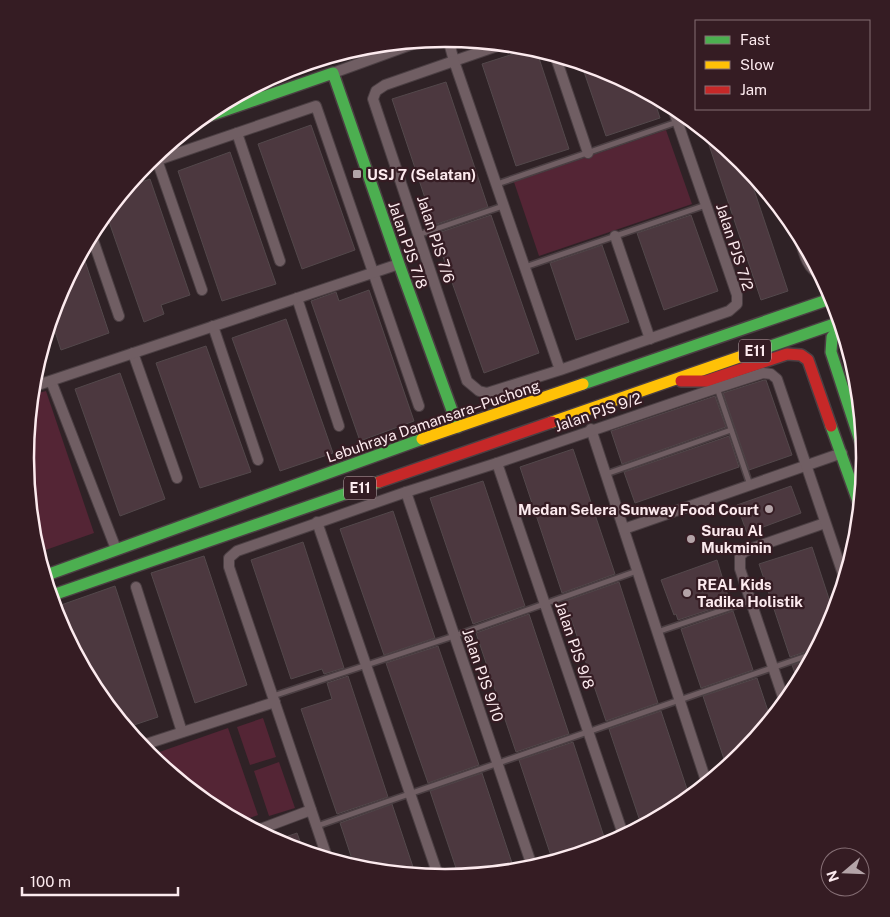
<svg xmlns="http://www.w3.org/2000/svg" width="890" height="917" viewBox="0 0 890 917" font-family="'Public Sans',sans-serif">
	<rect width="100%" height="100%" fill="#2f2226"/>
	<g fill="#542535">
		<path d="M666 130 692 204 539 256 514 182Z"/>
		<path d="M46 391 94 533 37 553 33 540 25 458 31 395Z"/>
		<path d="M263 718 276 757 250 765 237 727Z"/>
		<path d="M228 728 258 815 238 822 211 808 148 756Z"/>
		<path d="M279 762 295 808 269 816 254 771Z"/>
	</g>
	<g fill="#4c383f" stroke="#53484b">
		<path d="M532 48 536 49 569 149 516 166 482 64Z"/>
		<path d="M581 63 606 71 653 96 660 118 606 136Z"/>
		<path d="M446 82 488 207 434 225 392 99Z"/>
		<path d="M311 125 355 250 302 269 258 144Z"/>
		<path d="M704 130 746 166 788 291 761 300Z"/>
		<path d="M230 152 276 284 222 301 178 171Z"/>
		<path d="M150 179 190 295 161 305 164 314 144 322 106 213 127 187Z"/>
		<path d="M491 215 539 353 484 373 435 234Z"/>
		<path d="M691 215 718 291 664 310 637 233Z"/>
		<path d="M602 245 629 322 576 340 550 263Z"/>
		<path d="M82 252 109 333 61 350 51 319 57 298Z"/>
		<path d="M369 290 414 421 360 441 311 301 336 292 339 301Z"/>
		<path d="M286 319 333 453 280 471 232 338Z"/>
		<path d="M206 346 251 472 200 488 156 363Z"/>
		<path d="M120 373 165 499 120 516 75 389Z"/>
		<path d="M764 380H766L792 455 749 470 723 393Z"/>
		<path d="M715 396 726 427 622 464 611 431Z"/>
		<path d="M729 436 739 467 635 503 624 472Z"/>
		<path d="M573 449 615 574 562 593 520 467Z"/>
		<path d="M483 481 525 606 473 624 430 498Z"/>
		<path d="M791 486 801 513 747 533 737 505Z"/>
		<path d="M393 511 435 638 384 655 340 529Z"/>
		<path d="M303 542 344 668 324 674 322 669 291 679 251 560Z"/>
		<path d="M812 547 834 614 817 649H814L790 657 759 564Z"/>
		<path d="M204 556 247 685 195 703 151 573Z"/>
		<path d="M717 560 730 603 678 620 676 614 674 615 661 580Z"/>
		<path d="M619 582 658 703 606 721 565 601Z"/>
		<path d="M115 586 158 717 125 728 96 692 80 663 61 605Z"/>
		<path d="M733 611 753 670 701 688 681 629Z"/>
		<path d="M529 614 569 734 516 752 476 633Z"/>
		<path d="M438 646 479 765 428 783 386 663Z"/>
		<path d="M812 659 811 661 799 684 792 665Z"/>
		<path d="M348 676 388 797 337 814 301 709 332 699 327 683Z"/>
		<path d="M757 678 771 720 742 756 727 768 703 696Z"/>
		<path d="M661 711 690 798 678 808 642 827 609 729Z"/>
		<path d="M573 742 607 846 553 862 519 760Z"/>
		<path d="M482 773 515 872 459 877 430 791Z"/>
		<path d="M392 804 416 876 363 870 355 868 340 823Z"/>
		<path d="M297 833 304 852 284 846 274 841Z"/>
	</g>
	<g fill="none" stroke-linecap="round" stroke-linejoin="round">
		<g stroke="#4b3f43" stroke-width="8">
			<g id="lane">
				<path d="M497 184 677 122"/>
				<path d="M418 235 503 206"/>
				<path d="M525 267 706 205"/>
				<path d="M717 388 750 485"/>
				<path d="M606 474 731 430"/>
				<path d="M657 632 750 601"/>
				<path d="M273 696 454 636 637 571"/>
				<path d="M317 826 815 653"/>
			</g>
		</g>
		<g stroke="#4b3f43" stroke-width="12">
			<g id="street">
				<path d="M448 39 454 61 503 44"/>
				<path d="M555 55 588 153"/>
				<path d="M333 73 421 41"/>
				<path d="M237 133 280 261"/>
				<path d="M157 160 202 290"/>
				<path d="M146 164 316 106 419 406"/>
				<path d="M798 233C803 248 805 268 821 275"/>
				<path d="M91 234 119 316"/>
				<path d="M615 236 650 339"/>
				<path d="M297 298 339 426"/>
				<path d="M213 326 258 460"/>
				<path d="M133 353 177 478"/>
				<path d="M560 370 454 61 385 85 376 91 373 99 467 381 479 391 487 393 560 370 729 311 737 304V295L672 106"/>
				<path d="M51 381 116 549"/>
				<path d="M32 387 399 264"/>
				<path d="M591 429 707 784"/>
				<path d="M497 463 624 837"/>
				<path d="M406 492 533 869"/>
				<path d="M317 522 439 878"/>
				<path d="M624 529 842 453"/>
				<path d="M136 587 182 732"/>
				<path d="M785 703 740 569V556L744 552 750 549 825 523"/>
				<path d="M140 746 275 702"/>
				<path d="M255 831 311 810"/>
				<path d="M328 860 229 567V558L237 551 406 492 497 463 717 388 763 373 771 374 777 379 845 580"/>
			</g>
		</g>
		<g stroke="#4b3f43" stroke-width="14">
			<g id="fast">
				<path d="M200 119 333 73 399 264 458 427"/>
				<path d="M841 325 832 337 831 352 864 453"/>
				<path d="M745 355 840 322"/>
				<path d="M583 384 833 298"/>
				<path d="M831 426 860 507"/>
				<path d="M44 576 422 439"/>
				<path d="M50 596 379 482"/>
			</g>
		</g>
		<g stroke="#4b3f43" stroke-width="14">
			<g id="slow">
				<path d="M552 422 745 355"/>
				<path d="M422 439 583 384"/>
			</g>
		</g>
		<g stroke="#4b3f43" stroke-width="14">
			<g id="jam">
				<path d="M681 381H706L787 354 801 355 808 360 831 426"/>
				<path d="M379 482 552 422"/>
			</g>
		</g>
		<use href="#lane" stroke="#705e63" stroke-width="5"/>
		<use href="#street" stroke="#705e63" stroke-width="10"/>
		<use href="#fast" stroke="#4caf50" stroke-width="11"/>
		<use href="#slow" stroke="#ffc107" stroke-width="11"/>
		<use href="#jam" stroke="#c62828" stroke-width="11"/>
	</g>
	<g fill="#b4a4a8" stroke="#351c23" stroke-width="2">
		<rect x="352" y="169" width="10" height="10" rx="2.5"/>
		<circle cx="769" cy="509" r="5"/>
		<circle cx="691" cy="539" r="5"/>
		<circle cx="687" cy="593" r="5"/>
	</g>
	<g text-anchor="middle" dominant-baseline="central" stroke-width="4.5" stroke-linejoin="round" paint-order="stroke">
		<g fill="#351c23" stroke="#c0acb1" stroke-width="1">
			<rect x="739" y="339.5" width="32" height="23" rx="4"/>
			<rect x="344" y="476.5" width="32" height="23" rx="4"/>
		</g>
		<g font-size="14" font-weight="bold" fill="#fceaee">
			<text x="755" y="351">E11</text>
			<text x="360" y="488">E11</text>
		</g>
		<g font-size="15" font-weight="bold" fill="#fceaee" stroke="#351c23" text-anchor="start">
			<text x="367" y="174">USJ 7 (Selatan)</text>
			<text x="759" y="509" text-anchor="end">Medan Selera Sunway Food Court</text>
			<text x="701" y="530">Surau Al<tspan x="701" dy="17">Mukminin</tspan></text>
			<text x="697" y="584">REAL Kids<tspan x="697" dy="17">Tadika Holistik</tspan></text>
		</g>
		<g font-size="15" fill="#fceaee" stroke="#351c23">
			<text transform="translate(436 239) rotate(72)">Jalan PJS 7/6</text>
			<text transform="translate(408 245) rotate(71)">Jalan PJS 7/8</text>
			<text transform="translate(735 247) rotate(72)">Jalan PJS 7/2</text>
			<text transform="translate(598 412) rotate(-19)">Jalan PJS 9/2</text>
			<text transform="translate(433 421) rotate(-19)">Lebuhraya Damansara–Puchong</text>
			<text transform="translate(575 645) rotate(71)">Jalan PJS 9/8</text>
			<text transform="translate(483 675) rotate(71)">Jalan PJS 9/10</text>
		</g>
	</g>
	<path d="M0 0H890V917H0ZM34 458a411 411 0 1 1 822 0a411 411 0 1 1-822 0Z" fill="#351c23" fill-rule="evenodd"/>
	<path fill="none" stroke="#fceaee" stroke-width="2.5" d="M34 458a411 411 0 1 1 822 0a411 411 0 1 1-822 0Z"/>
	<rect x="695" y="20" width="175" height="90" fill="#351c23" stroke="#856e74"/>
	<rect x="705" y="36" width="25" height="8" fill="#4caf50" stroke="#856e74"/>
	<text x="740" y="45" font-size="15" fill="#fceaee">Fast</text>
	<rect x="705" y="61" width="25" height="8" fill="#ffc107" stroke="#856e74"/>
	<text x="740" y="70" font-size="15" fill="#fceaee">Slow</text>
	<rect x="705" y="86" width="25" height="8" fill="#c62828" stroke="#856e74"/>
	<text x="740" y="95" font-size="15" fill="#fceaee">Jam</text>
	<g transform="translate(845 872) rotate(251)"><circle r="24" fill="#351c23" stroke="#856e74"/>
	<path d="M0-4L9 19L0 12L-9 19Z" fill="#b4a4a8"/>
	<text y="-8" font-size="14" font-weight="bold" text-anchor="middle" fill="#fceaee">N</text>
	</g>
	<path d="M22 887v8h156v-8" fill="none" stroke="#fceaee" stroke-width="2.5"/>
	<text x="30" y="887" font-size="15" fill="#fceaee" stroke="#351c23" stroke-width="4" paint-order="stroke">100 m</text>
</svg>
